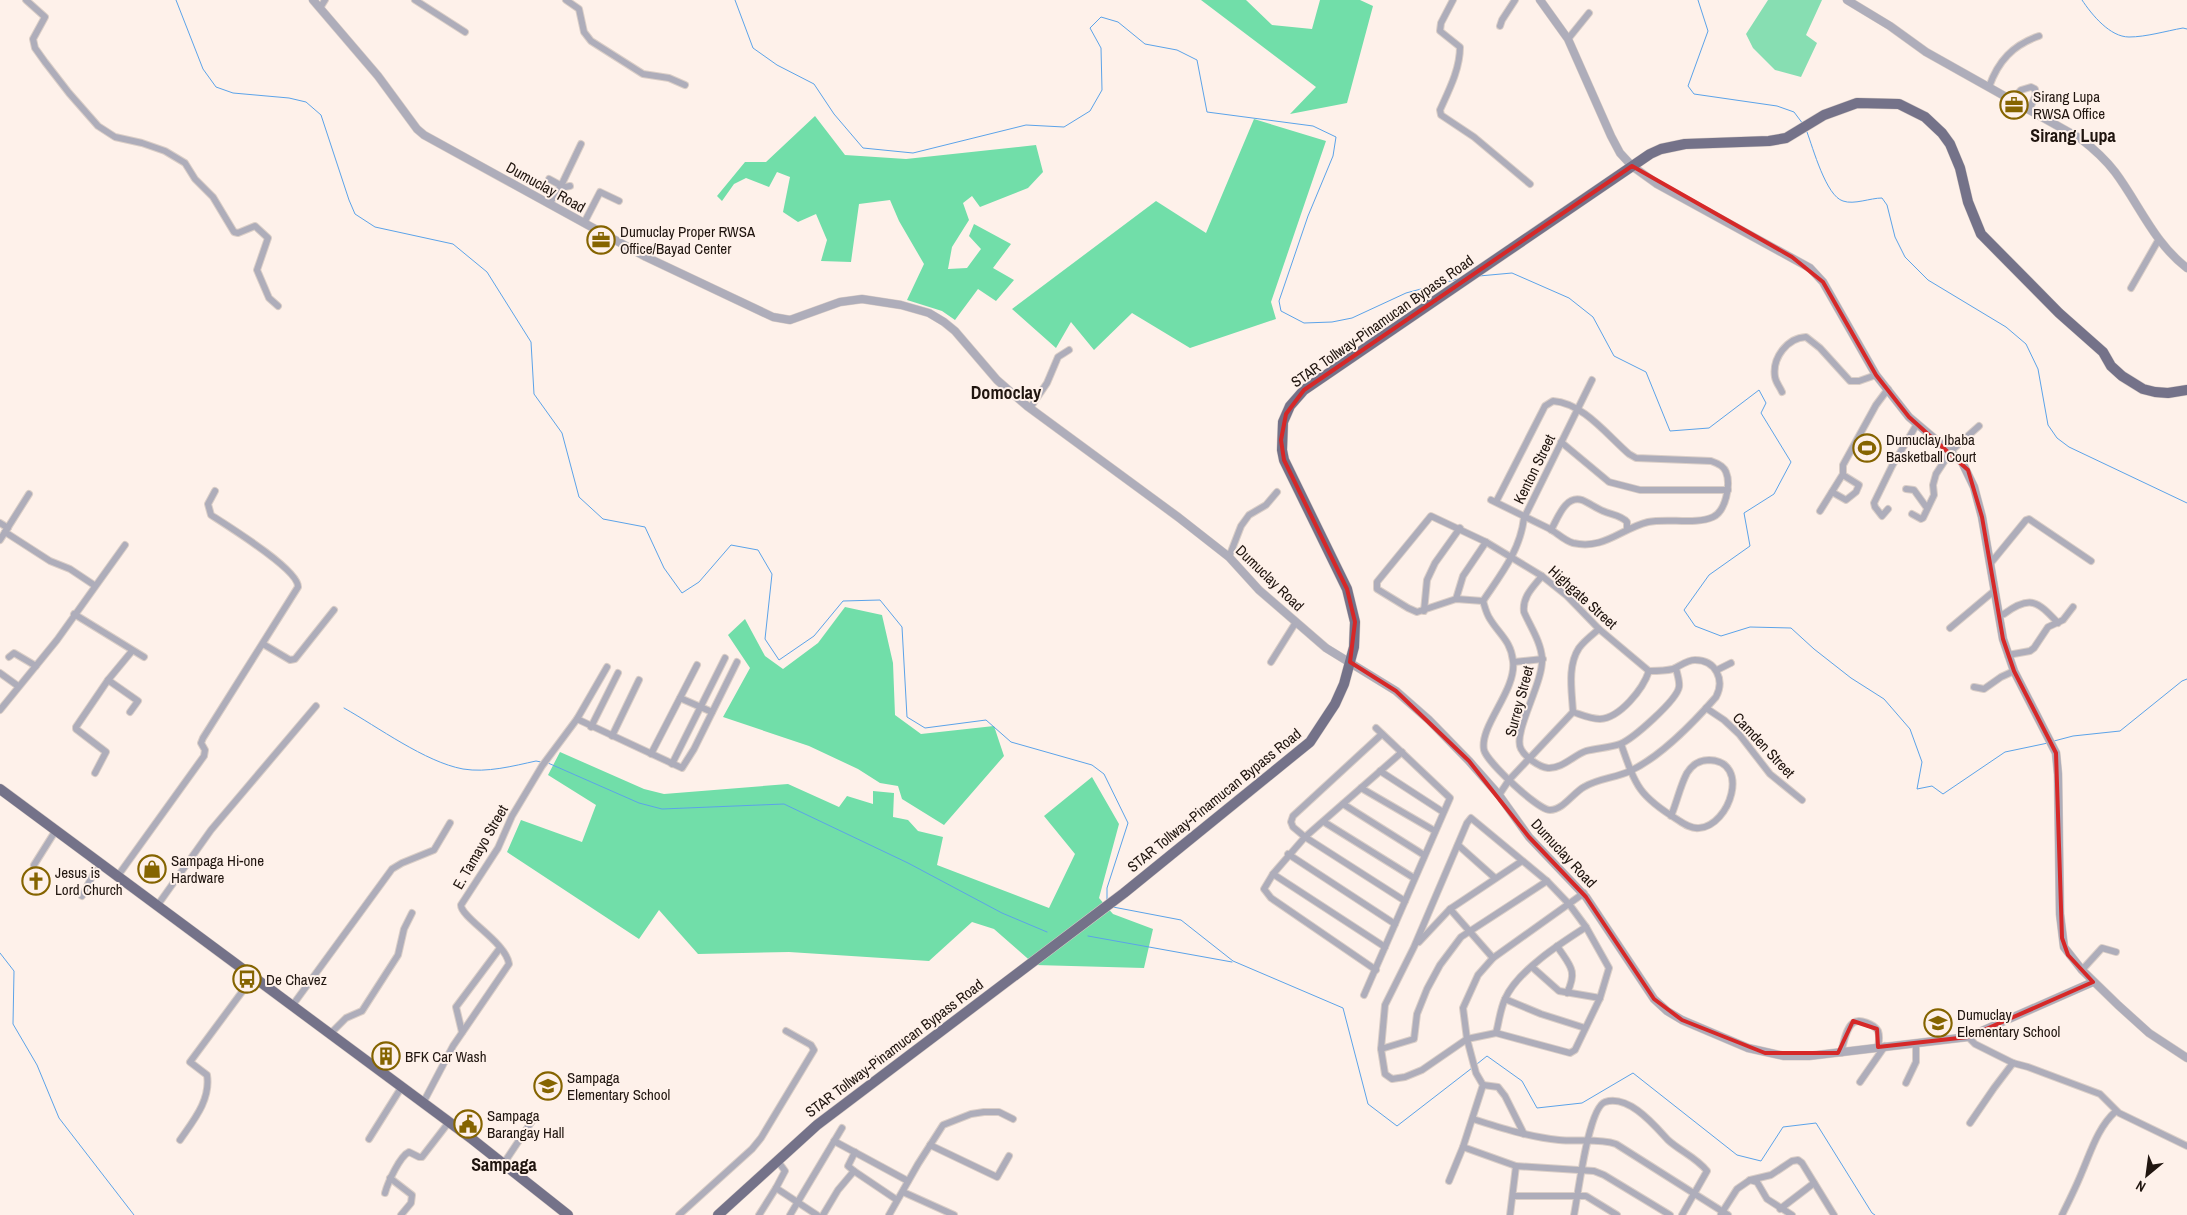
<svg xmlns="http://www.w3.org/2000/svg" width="2187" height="1215" viewBox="0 0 2187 1215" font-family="'Archivo Narrow',sans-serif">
	<rect width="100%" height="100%" fill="#fef1ea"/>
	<g fill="#87deb2">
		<path d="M1768 0H1822L1806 35 1817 43 1801 77 1775 70 1753 48 1746 34Z"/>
		<path d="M1867 435 1878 441 1868 460 1856 454Z"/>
	</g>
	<g fill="#71dea9">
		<path d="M1201 0H1246L1272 25 1312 29 1320 0H1360L1373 6 1347 103 1290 114 1316 87Z"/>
		<path d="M815 116 845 155 906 159 1036 145 1043 172 1028 188 980 207 972 196 963 203 969 220 952 247 948 269 967 268 981 249 969 236 974 224 1011 244 993 268 1014 280 996 301 978 289 955 320 942 311 907 300 924 264 899 221 890 200 859 204 851 262 821 261 827 240 816 214 798 222 783 212 790 177 777 172 769 187 746 178 734 184 722 201 717 196 745 162H766Z"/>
		<path d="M1254 119 1326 141 1271 302 1276 319 1190 348 1132 313 1094 350 1071 322 1056 348 1012 309 1156 201 1206 233Z"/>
		<path d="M845 607 882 615 893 663 895 715 921 734 994 726 1004 756 944 825 902 799 898 786 880 783 858 769 809 746 723 717 750 668 728 635 745 619 765 656 783 669 818 643Z"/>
		<path d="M560 752 644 789 664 794 788 784 839 807 847 796 873 804V791L894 793 893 817 908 820 918 831 943 837 937 865 1049 908 1075 854 1044 816 1092 777 1119 824 1099 898 1113 914 1153 929 1144 968 1035 965 994 929 972 922 929 961 789 952 698 954 659 910 639 939 507 852 521 820 582 842 596 805 548 775Z"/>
	</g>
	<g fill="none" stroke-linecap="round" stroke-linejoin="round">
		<g stroke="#5ba3e9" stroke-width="1">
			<path d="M176 0 203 69 216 87 233 93 289 98 306 102 321 115 349 200 355 214 375 227 453 244 487 272 531 342 534 394 562 433 579 497 603 519 645 527 664 568 682 593 699 582 731 545 758 550 772 574 765 639 779 660 814 636 843 601 880 600 902 627 907 717 925 728 986 720 1011 742 1092 765 1104 774 1128 823 1107 888V901"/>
			<path d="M735 0 753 48 777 65 814 84 834 114 863 148 913 153 1026 125 1064 127 1090 111 1102 90 1101 48 1090 28 1101 17 1118 22 1145 44 1177 50 1197 60 1207 112 1313 126 1336 137 1333 156 1308 216 1279 301 1281 311 1304 323 1332 322 1352 318 1406 293 1458 279"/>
			<path d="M1698 0 1708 31 1688 86 1694 94 1777 106 1794 112 1803 124"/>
			<path d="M2082 0C2092 15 2110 37 2129 37 2146 37 2166 31 2183 28L2187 29"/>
			<path d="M1807 132C1813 148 1826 196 1843 201 1854 205 1870 198 1882 198L1887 205 1895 237 1905 257 1928 280 2006 327 2026 344 2038 369 2048 425 2057 438 2069 447 2187 503"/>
			<path d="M1479 276 1512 273 1569 298 1593 317 1614 356 1646 372 1670 431 1709 428 1759 390 1766 403 1761 413 1791 462 1774 494 1744 513 1750 546 1709 575 1684 610 1695 626 1721 636 1750 627 1791 628 1814 649 1851 678 1884 699 1910 729 1922 762 1917 789 1932 786 1943 794 2005 752 2048 743"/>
			<path d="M344 708C378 727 425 762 463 769 487 773 513 766 536 761L541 762"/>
			<path d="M2054 741 2073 736 2120 731 2182 681 2187 679"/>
			<path d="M548 763 639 803 662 809 784 804 908 863 1002 913 1047 932"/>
			<path d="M1113 907 1181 920 1233 961 1343 1008 1368 1104 1397 1126 1472 1068"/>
			<path d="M1088 936 1232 962"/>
			<path d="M0 953 14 971 13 1024 37 1065 59 1118 134 1215"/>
			<path d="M1477 1064 1487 1056 1522 1081 1537 1108 1582 1103 1633 1073 1737 1155 1761 1161 1783 1127 1816 1123 1872 1213 1875 1215"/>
		</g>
		<g stroke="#dacec7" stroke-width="8">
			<g id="minor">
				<path d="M26 0 45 17 33 39 35 48 45 62 69 93 98 126 115 137 142 143 165 151 185 163 195 179 213 197 234 232 238 233 255 226 268 238 257 270 269 298 278 306"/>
				<path d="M415 0 465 32"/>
				<path d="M566 0 579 9 584 32 591 41 643 74 669 78 685 85"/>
				<path d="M1453 0 1441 23 1440 31 1460 47C1460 69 1449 90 1440 110L1441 115 1474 137 1530 184"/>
				<path d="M320 8 325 0"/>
				<path d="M1500 26 1502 20 1515 0"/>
				<path d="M1568 39 1589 13"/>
				<path d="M1989 87C1998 61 2013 45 2039 36"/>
				<path d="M2012 100 2021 90 2031 87 2035 89 2036 95 2029 110"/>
				<path d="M549 179 560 185"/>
				<path d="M560 188 581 144"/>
				<path d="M549 204 560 188 570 186"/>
				<path d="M584 223 600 192 619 201"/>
				<path d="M2131 288 2159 239"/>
				<path d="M1782 392C1780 387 1776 383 1775 377 1772 358 1787 338 1806 337L1820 348 1850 381H1859L1876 375"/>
				<path d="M1030 408 1047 383 1058 357 1069 350"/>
				<path d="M1561 442 1609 482 1640 490H1728"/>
				<path d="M1906 489 1914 490 1927 508"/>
				<path d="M1832 492 1846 500 1856 492 1859 485 1843 475"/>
				<path d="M1491 500C1511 510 1530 519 1550 529 1557 533 1565 541 1573 543 1604 550 1620 529 1648 522 1668 518 1696 525 1713 517 1726 511 1731 484 1726 472 1724 466 1717 463 1711 461L1636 458 1629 454C1607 435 1583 403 1553 401L1545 406 1496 502"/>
				<path d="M1888 509 1882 516 1875 507 1874 503 1892 466 1917 424"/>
				<path d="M1820 511 1843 474V465L1876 405 1888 389"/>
				<path d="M1912 514 1921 519 1923 518 1934 495 1933 485 1936 474 1951 451 1979 426"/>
				<path d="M1431 516 1486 542 1542 576 1567 596 1599 629 1649 671C1657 671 1665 671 1673 669 1680 666 1687 660 1695 660 1716 660 1725 680 1716 697 1695 721 1660 757 1630 771 1616 778 1599 778 1584 787 1573 793 1563 810 1550 810 1538 810 1487 762 1484 750 1479 726 1517 690 1513 661 1511 641 1499 634 1490 619 1486 613 1485 607 1483 601L1456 599 1417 612 1408 608 1377 589V582Z"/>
				<path d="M0 523 8 528"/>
				<path d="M1551 530C1558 518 1565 495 1582 500 1589 503 1596 508 1603 511 1612 515 1621 515 1627 522V529"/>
				<path d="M5 532 50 561 70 569 94 585"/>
				<path d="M0 540 29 494"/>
				<path d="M1229 557 1241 526 1249 515 1266 505 1277 492"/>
				<path d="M1990 564 2026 520 2029 519 2091 561"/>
				<path d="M1542 576C1533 587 1522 597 1524 612 1530 626 1541 642 1542 658 1544 682 1512 733 1521 749 1525 757 1539 767 1548 768 1562 769 1574 755 1586 751 1597 748 1609 748 1620 744 1633 739 1677 700 1679 687 1680 681 1677 674 1676 668"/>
				<path d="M1456 599 1463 576 1486 542"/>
				<path d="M1483 601C1501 574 1520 551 1524 518L1592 380"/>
				<path d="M1424 611 1427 580 1435 563 1460 528"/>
				<path d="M74 614 144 657"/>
				<path d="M2004 614C2031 594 2038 602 2058 623"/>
				<path d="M1950 628 1994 591"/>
				<path d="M263 644 290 660 295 659 334 610"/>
				<path d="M2008 655 2030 651 2034 648 2048 627 2063 620 2073 607"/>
				<path d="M9 657 14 653 36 666"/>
				<path d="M1271 662 1296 622"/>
				<path d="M1514 662 1543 659"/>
				<path d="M1717 670 1731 663"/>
				<path d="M0 673 18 686"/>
				<path d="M108 680 138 701 130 712"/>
				<path d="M1974 687 1984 689 2001 677 2014 671"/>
				<path d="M680 698 712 712"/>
				<path d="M1706 708 1724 720 1739 734 1770 774 1802 800"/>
				<path d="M0 710 57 640 125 545"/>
				<path d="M1573 712C1582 715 1590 719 1600 719 1620 718 1643 689 1649 671"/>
				<path d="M1573 712C1572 692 1567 666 1579 648 1584 641 1592 635 1599 629"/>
				<path d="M577 719 682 768 694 749 737 662"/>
				<path d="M591 727 618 673"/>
				<path d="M1382 734 1293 816 1291 822 1293 827 1305 837 1405 901"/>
				<path d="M612 736 639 680"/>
				<path d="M1621 744C1636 787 1639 796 1678 820 1684 824 1691 829 1699 828 1730 826 1751 761 1709 760 1699 760 1692 765 1687 773 1680 786 1677 802 1671 816"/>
				<path d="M651 754 697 665"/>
				<path d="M672 764 725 658"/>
				<path d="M1380 771 1443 812"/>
				<path d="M95 773 106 752 76 729V727L108 680 132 651"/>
				<path d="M1361 788 1435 831"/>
				<path d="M1499 795 1509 780 1573 712"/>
				<path d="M1343 804 1424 855"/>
				<path d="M1471 818 1547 881 1569 904 1586 927 1609 968 1600 998 1575 1050 1570 1053 1496 1033 1467 1039 1422 1070 1405 1077 1392 1079 1385 1074 1381 1049 1385 1005 1414 947 1467 823Z"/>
				<path d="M1324 822 1414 878"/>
				<path d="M1458 845 1495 878"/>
				<path d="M1288 854 1395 924"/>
				<path d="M34 865 56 830"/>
				<path d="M1273 874 1385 947"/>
				<path d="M117 877 204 756 205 750 201 743 203 738 298 587C299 570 228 526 211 515L208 504 215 491"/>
				<path d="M82 896 95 871"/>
				<path d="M157 906 211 830 316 706"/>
				<path d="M1450 909 1493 958"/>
				<path d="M1419 942 1450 909 1522 861"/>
				<path d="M1557 946C1570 966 1578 970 1567 993"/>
				<path d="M1532 967 1559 991 1600 998"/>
				<path d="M1376 970 1271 898 1264 889 1273 874 1305 837 1402 752"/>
				<path d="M2082 970 2102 948 2116 952"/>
				<path d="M1364 995 1450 798 1376 728"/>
				<path d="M1505 999 1541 1014 1585 1028"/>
				<path d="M292 1006 392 869 402 863 434 850 450 823"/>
				<path d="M462 1032 456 1007 500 948"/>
				<path d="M1496 1033C1499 1022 1500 1010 1505 999 1517 971 1561 943 1586 927"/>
				<path d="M330 1034 346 1018 362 1011 398 955 404 929 412 913"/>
				<path d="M1968 1037 1975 1044 2013 1063 2028 1067 2100 1094 2119 1113 2187 1146"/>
				<path d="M1381 1049 1414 1039 1417 1014 1427 989 1440 965 1461 937 1547 881"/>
				<path d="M1841 1053C1843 1045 1846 1028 1853 1023 1859 1018 1874 1024 1878 1031 1880 1036 1879 1042 1878 1047"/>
				<path d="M1860 1082 1885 1046"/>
				<path d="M1906 1083 1916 1062V1043"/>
				<path d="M1483 1085 1498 1087 1505 1096 1524 1134"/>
				<path d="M423 1103 453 1046 509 964C506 942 461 918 461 905L498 848 512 816 542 766 577 719 607 667"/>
				<path d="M1473 1119C1501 1128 1529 1137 1559 1140 1578 1142 1598 1138 1616 1144L1728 1215"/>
				<path d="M1970 1123 1994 1088 2013 1063"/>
				<path d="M369 1139 401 1088"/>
				<path d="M180 1140C193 1121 211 1100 207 1075L190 1062 253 977"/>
				<path d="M834 1141 908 1181"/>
				<path d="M930 1145 997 1177 1009 1156"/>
				<path d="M1463 1147 1516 1166 1594 1171 1604 1175 1670 1215"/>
				<path d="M504 1163 534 1118"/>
				<path d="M854 1171 848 1166 855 1152"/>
				<path d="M390 1178 412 1195 411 1203 401 1215"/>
				<path d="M1750 1180 1771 1175 1792 1161 1798 1160 1802 1163 1834 1215"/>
				<path d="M1449 1181 1463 1147 1483 1085 1476 1073 1467 1039 1463 1008 1478 975 1493 958 1584 893"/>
				<path d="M776 1188 817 1215"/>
				<path d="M903 1192 954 1215"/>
				<path d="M385 1193C388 1182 400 1156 409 1152L419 1157H422L449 1122"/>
				<path d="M1513 1196H1586L1617 1215"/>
				<path d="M1780 1209 1814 1183"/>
				<path d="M1721 1214 1737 1189 1750 1180 1757 1182 1767 1199 1792 1215"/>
				<path d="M679 1215 752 1149 761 1138 814 1050 811 1045 786 1031"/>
				<path d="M759 1215 776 1188 785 1171 777 1160"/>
				<path d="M790 1215 842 1128"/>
				<path d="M823 1215 838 1190 854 1171 897 1200"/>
				<path d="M889 1215 918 1164 943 1125 971 1114 984 1112H999L1013 1119"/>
				<path d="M1510 1215 1516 1166"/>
				<path d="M1574 1215C1578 1196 1588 1108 1605 1102 1629 1094 1655 1126 1668 1140 1680 1151 1697 1158 1707 1171L1682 1215"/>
				<path d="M2062 1215C2069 1201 2076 1187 2082 1172 2091 1151 2098 1127 2116 1111"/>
			</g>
		</g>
		<g stroke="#dacec7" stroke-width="9">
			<g id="tertiary">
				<path d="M313 0 378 76 417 129 424 135 646 257 773 317 790 320 840 302 862 299 901 305 929 313 944 322 955 331 997 380 1027 406 1178 517 1229 557 1259 590 1326 648 1396 691 1429 720 1469 761 1499 795 1529 837 1586 897 1654 999 1667 1011 1682 1020 1748 1048 1784 1056H1809L1968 1037 2093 982"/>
				<path d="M1540 0 1568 39 1611 136 1620 153 1632 166 1657 184 1810 268 1823 282 1876 375 1909 417 1962 462 1974 487 1982 517 2003 639 2014 671 2056 753 2058 774 2060 914 2064 947 2082 970 2118 1005 2149 1033 2187 1058"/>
				<path d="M1847 0 1890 26 1926 52 2081 139C2094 149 2105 159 2115 172 2139 204 2154 243 2187 268"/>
			</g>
		</g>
		<g stroke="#dacec7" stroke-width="11">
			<g id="primary">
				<path d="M0 789 472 1139 568 1215"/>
				<path d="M718 1215 817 1125 1124 893 1310 742 1335 704 1344 684 1354 647 1355 622 1347 589 1284 460 1282 450 1283 422 1290 406 1304 390 1650 154 1661 149 1685 144 1769 141 1786 138 1824 115 1857 103 1899 104 1925 117 1942 133 1950 144 1960 168 1968 202 1981 234 2059 313 2103 352 2111 366 2122 376 2143 389 2155 392 2168 393 2187 390"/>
			</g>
		</g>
		<use href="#minor" stroke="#aeadba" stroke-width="6"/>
		<use href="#tertiary" stroke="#aeadba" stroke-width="8"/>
		<use href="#primary" stroke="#747289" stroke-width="10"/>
	</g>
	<path fill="none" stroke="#d62828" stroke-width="4" stroke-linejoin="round" d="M1632 166 1792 257 1823 282 1876 375 1909 417 1968 470 1982 517 2003 639 2014 671 2056 753 2062 938 2068 955 2093 982 1968 1037 1878 1047 1877 1029 1853 1021 1838 1053H1765L1682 1020 1654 999 1586 897 1529 837 1469 761 1396 691 1350 662 1355 622 1347 589 1284 460 1281 440 1286 414 1304 390Z"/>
	<defs>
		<g id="office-ring" transform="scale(1.4375)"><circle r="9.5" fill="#fef1ea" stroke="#856400" stroke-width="1.5"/><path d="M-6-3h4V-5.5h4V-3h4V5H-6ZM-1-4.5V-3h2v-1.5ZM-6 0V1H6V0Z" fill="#856400"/></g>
		<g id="stadium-ring" transform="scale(1.4375)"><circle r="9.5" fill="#fef1ea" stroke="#856400" stroke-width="1.5"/><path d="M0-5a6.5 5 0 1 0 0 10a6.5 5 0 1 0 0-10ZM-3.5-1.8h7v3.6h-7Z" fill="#856400"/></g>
		<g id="shop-ring" transform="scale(1.4375)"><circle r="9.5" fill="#fef1ea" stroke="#856400" stroke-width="1.5"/><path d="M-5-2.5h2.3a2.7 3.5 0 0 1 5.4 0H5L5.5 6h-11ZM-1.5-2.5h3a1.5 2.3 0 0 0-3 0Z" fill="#856400"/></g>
		<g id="church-ring" transform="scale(1.4375)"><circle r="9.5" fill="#fef1ea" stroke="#856400" stroke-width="1.5"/><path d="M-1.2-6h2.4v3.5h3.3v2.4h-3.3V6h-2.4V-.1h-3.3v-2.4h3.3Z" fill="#856400"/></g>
		<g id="bus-ring" transform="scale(1.4375)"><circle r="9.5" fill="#fef1ea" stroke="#856400" stroke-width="1.5"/><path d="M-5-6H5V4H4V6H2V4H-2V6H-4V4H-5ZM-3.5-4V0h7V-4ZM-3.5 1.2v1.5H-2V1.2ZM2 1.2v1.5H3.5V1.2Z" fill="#856400"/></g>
		<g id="school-ring" transform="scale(1.4375)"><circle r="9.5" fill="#fef1ea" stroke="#856400" stroke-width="1.5"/><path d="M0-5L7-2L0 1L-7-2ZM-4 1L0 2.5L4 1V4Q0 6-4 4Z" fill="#856400"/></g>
		<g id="building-ring" transform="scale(1.4375)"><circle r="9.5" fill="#fef1ea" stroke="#856400" stroke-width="1.5"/><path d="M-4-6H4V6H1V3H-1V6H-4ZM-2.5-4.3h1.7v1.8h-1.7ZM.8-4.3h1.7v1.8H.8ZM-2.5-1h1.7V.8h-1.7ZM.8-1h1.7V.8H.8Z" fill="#856400"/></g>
		<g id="civic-ring" transform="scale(1.4375)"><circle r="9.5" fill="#fef1ea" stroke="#856400" stroke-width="1.5"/><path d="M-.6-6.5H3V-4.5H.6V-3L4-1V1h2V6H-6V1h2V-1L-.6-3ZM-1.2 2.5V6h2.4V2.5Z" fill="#856400"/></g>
	</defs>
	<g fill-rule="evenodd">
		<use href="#office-ring" x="2014" y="105"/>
		<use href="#office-ring" x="601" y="240"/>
		<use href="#stadium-ring" x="1867" y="448"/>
		<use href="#shop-ring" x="152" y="869"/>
		<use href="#church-ring" x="36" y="881"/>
		<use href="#bus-ring" x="247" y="979"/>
		<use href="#school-ring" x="1938" y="1023"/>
		<use href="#building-ring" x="386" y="1056"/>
		<use href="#school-ring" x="548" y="1086"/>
		<use href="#civic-ring" x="468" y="1124"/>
	</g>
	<g text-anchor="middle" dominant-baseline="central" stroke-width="4" stroke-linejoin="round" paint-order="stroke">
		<g font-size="15" fill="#20150f" stroke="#fef1ea" text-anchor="start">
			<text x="2033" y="96">Sirang Lupa<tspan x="2033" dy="17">RWSA Office</tspan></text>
			<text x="620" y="231">Dumuclay Proper RWSA<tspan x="620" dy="17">Office/Bayad Center</tspan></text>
			<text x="1886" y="439">Dumuclay Ibaba<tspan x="1886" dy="17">Basketball Court</tspan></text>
			<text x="171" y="860">Sampaga Hi-one<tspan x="171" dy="17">Hardware</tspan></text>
			<text x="55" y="872">Jesus is<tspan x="55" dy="17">Lord Church</tspan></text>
			<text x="266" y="979">De Chavez</text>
			<text x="1957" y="1014">Dumuclay<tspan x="1957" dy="17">Elementary School</tspan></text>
			<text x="405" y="1056">BFK Car Wash</text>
			<text x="567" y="1077">Sampaga<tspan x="567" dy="17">Elementary School</tspan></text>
			<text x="487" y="1115">Sampaga<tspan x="487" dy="17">Barangay Hall</tspan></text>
		</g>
		<g font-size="15" fill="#20150f" stroke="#fef1ea">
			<text transform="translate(546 187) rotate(29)">Dumuclay Road</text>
			<text transform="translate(1382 321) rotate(-35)">STAR Tollway-Pinamucan Bypass Road</text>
			<text transform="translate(1534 469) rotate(-64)">Kenton Street</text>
			<text transform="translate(1270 578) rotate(44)">Dumuclay Road</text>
			<text transform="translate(1583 597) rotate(42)">Highgate Street</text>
			<text transform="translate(1519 701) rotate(-75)">Surrey Street</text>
			<text transform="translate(1764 745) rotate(47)">Camden Street</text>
			<text transform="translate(1214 800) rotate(-39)">STAR Tollway-Pinamucan Bypass Road</text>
			<text transform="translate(480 847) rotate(-60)">E. Tamayo Street</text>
			<text transform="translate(1564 853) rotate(47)">Dumuclay Road</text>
			<text transform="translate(894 1048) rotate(-37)">STAR Tollway-Pinamucan Bypass Road</text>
		</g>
		<g font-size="18" font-weight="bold" fill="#20150f" stroke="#fef1ea">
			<text x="2073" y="135">Sirang Lupa</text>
			<text x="1006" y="392">Domoclay</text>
			<text x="504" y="1164">Sampaga</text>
		</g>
	</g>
	<g transform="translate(2147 1175) rotate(209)" stroke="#fef1ea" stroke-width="4" paint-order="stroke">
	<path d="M0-4L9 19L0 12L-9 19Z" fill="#20150f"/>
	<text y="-8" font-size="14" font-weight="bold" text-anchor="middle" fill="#20150f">N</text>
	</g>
</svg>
